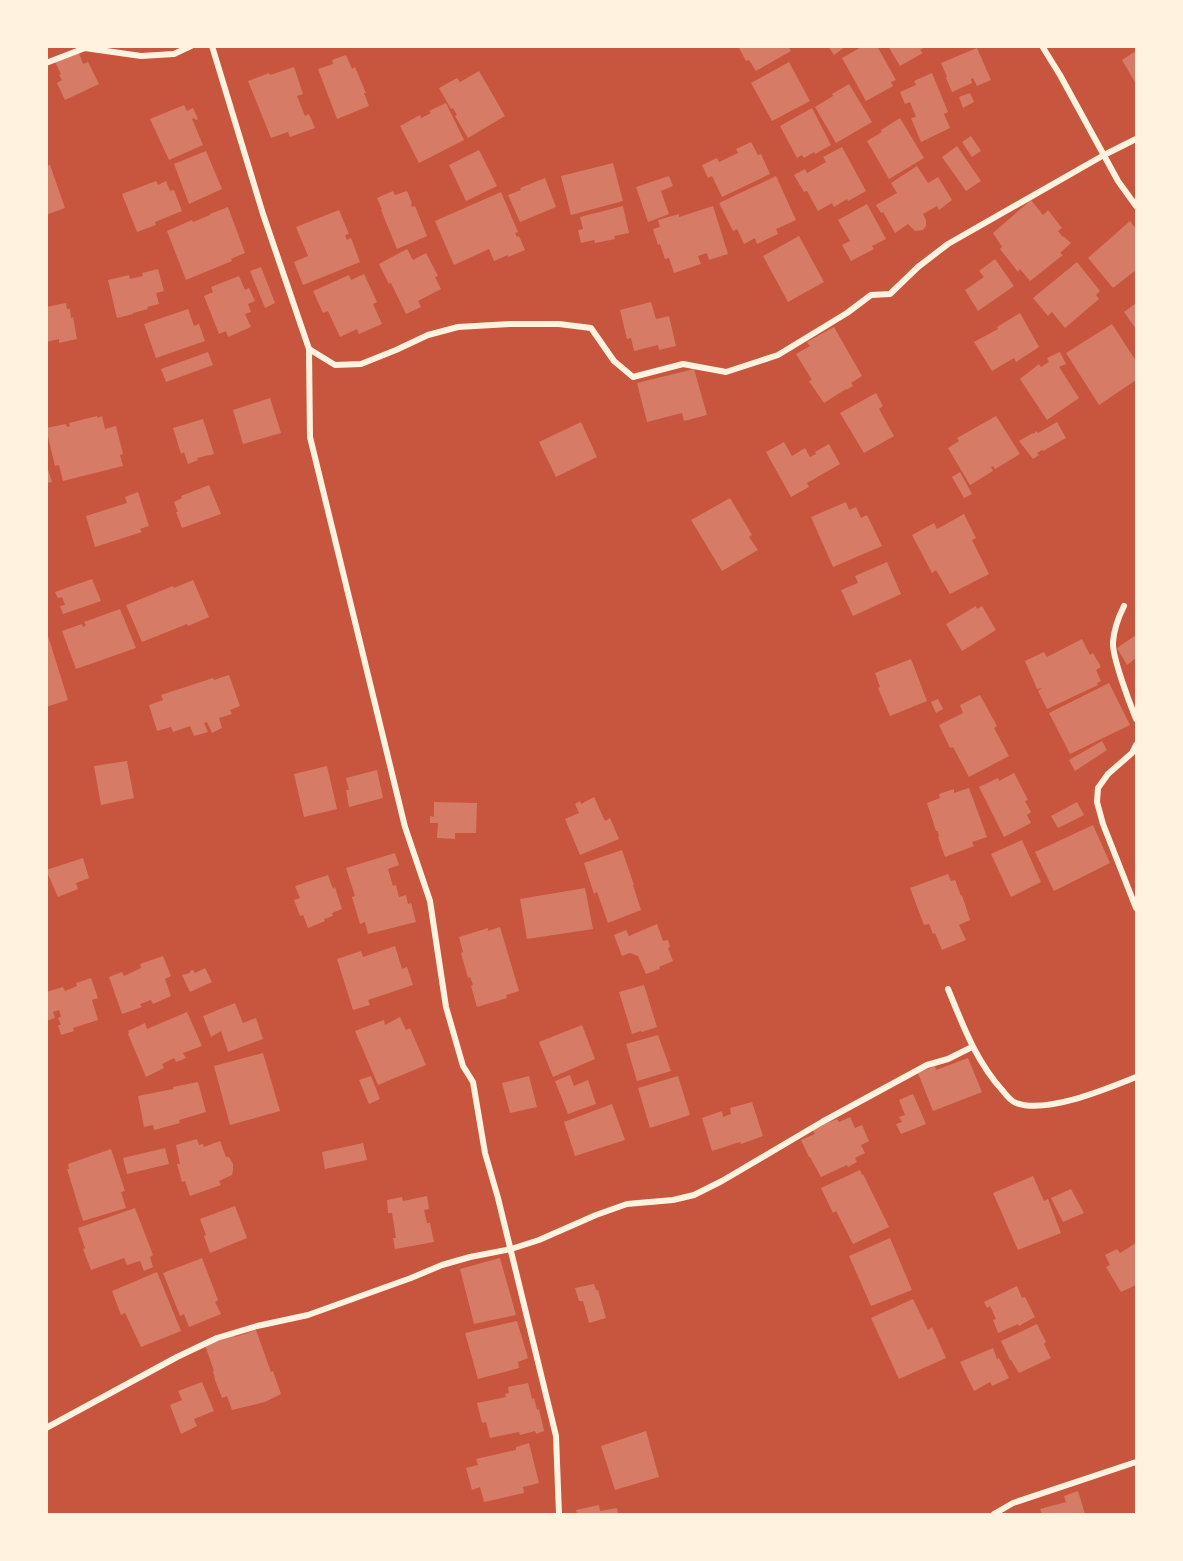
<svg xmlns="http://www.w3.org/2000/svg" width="1183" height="1561" viewBox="0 0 1183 1561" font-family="Figtree,sans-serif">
	<rect width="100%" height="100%" fill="#c8553d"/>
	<g fill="#d67c66">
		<path d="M738 46H788L791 51 756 71 749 60 746 61Z"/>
		<path d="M828 46H846L834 55Z"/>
		<path d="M863 46H877L896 80 891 82 893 86 866 101 842 58Z"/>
		<path d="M888 46H927L920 50 923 53 900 66Z"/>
		<path d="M977 48 991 80 977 86 973 78 971 79 972 83 952 92 946 78 947 77 941 63Z"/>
		<path d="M1136 51V84L1122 60Z"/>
		<path d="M79 53 83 64 88 62 99 84 65 100 57 83 62 80 59 75 61 74 55 62Z"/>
		<path d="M346 55 352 69 355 67 366 93H364L369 106 337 119 318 69 333 64 332 60Z"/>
		<path d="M789 62 810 101 772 121 751 83Z"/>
		<path d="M294 67 303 94 297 96 305 116 309 114 315 128 290 137 288 132 271 138 248 81 269 73 270 75Z"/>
		<path d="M479 71 505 116 468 138 455 116 457 115 453 108 451 109 439 88 457 78 460 82Z"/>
		<path d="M932 73 948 112 944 114 950 128 921 142 911 118 916 117 910 102 905 104 900 92 916 85 914 81Z"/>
		<path d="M849 84 872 122 836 143 815 107 833 96 832 94Z"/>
		<path d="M970 93 974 102 963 108 959 97Z"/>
		<path d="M446 103 464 140 419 163 400 126 420 115 421 118 431 113 429 111Z"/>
		<path d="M184 105 187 111 193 108 198 119 196 120 194 118 192 119 203 145 169 160 150 119Z"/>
		<path d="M812 108 831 145 815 154 814 152 804 158 802 155 797 158 780 126Z"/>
		<path d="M900 118 924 158 889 179 867 141 882 132 881 130Z"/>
		<path d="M971 136 981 151 972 157 962 142Z"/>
		<path d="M751 142 758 155 761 154 770 174 722 197 712 176 708 178 702 165 717 158 719 162 738 153 736 149Z"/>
		<path d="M957 146 981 181 966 191 942 157Z"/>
		<path d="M842 147 866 191 848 201 847 199 834 207 832 203 818 211 807 191 804 192 794 175 805 169 807 173 826 162 823 157Z"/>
		<path d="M479 150 497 186 466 201 449 165Z"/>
		<path d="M206 151 222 189 189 204 174 164Z"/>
		<path d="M613 163 623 201 571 215 561 176Z"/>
		<path d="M50 165 65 208 46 215V166Z"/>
		<path d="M917 166 928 183 938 177 952 200 939 210 937 206 923 214 926 220V226L923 230 915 231 908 224 895 233 883 212 881 213 876 205 897 193 891 183Z"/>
		<path d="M669 176 673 186 661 191 669 214 648 222 636 187Z"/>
		<path d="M776 176 796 220 776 229 778 234 757 244 755 238 744 244 737 229 733 231 719 203Z"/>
		<path d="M545 178 556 207 520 222 508 195 521 190 520 188Z"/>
		<path d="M156 181 158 185 166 181 170 191 174 190 182 211 155 222 156 225 137 232 122 194Z"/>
		<path d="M393 191 395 195 407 191 412 203 411 204 412 207 415 206 427 236 397 249 381 210 382 209 377 198Z"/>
		<path d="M501 192 518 232 515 233 517 237 519 236 525 250 508 257V255L494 261 489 249 454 265 435 221Z"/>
		<path d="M1031 200 1043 215 1048 210 1062 228 1058 231 1063 237V236L1071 243 1060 253 1063 255 1030 281 1020 269 1018 272 1000 249 1002 247 993 233Z"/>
		<path d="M867 204 886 239 872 246 874 249 851 261 842 245 850 241 838 220Z"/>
		<path d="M623 206 629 233 614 236 615 239 595 243 594 240 581 243 578 230 583 229 580 217Z"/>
		<path d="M713 206 728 254 709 260 707 253 698 256 701 264 674 273 669 258 665 259 660 244 658 245 653 229 660 227 658 220 679 214V217Z"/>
		<path d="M228 207 245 253 231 259 232 261 186 280 167 231 192 220 193 222 210 215V214Z"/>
		<path d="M339 210 349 234 345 235 347 240 351 238 360 262 303 285 294 262 308 256 296 227Z"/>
		<path d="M1130 221 1136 229V270L1113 288 1088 258Z"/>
		<path d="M799 236 824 282 788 302 763 256Z"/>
		<path d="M407 249 413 260 426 253 438 276 435 277 441 289 418 301 421 307 406 314 391 283 389 284 379 264Z"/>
		<path d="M995 259 1014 286 978 311 965 290 984 277 979 271Z"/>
		<path d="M1077 262 1100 291 1096 295 1099 299 1065 328 1052 312 1048 316 1033 298Z"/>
		<path d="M261 267 275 303 265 308 250 271Z"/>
		<path d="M158 269 164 291 156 293 159 304 147 307 148 309 133 313V314L117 318 108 280 129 275 130 279 143 276 142 273Z"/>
		<path d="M364 274 377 302 373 304 382 324 359 334 357 329 340 337 328 311 323 313 313 291 349 275 351 280Z"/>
		<path d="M239 276 245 290 249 288 255 301 248 304 251 312 245 314 251 327 228 337 226 331 219 334 204 296 213 292 211 287Z"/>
		<path d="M651 302 656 319 669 316 676 346 659 350 658 345 634 351 631 338 627 339 620 310Z"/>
		<path d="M66 303 67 309H70L71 318 73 317 77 339 59 343V339L46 342V307Z"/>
		<path d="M1136 303V329L1124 312Z"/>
		<path d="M188 309 194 326 199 324 205 341 156 358 144 324Z"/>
		<path d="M1020 313 1039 347 1016 362 1014 358 992 371 974 342 998 329 997 327Z"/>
		<path d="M1112 324 1136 361V380L1099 405 1066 353Z"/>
		<path d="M834 327 862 376 851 383 853 386 846 390V389L824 403 809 381 812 380 796 354 810 346 807 342Z"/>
		<path d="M208 352 213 365 166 382 161 369Z"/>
		<path d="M1060 352 1066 364 1059 367 1079 398 1047 420 1020 379 1039 364 1041 367 1049 362 1047 358Z"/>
		<path d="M694 369 707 415 684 421 682 413 647 422 637 383Z"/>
		<path d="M876 393 883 406 879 409 894 436 864 453 840 413Z"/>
		<path d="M270 398 281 433 243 444 233 410Z"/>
		<path d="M97 416 98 418 102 416 105 429 116 426 123 454 120 455 123 466 63 481 59 465 55 466 46 428 66 424 67 427 70 426 69 423Z"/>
		<path d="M996 416 1020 454 995 469 993 466 991 467 993 471 970 485 948 448 959 441 957 438Z"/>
		<path d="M203 419 214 454 197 458 198 460 188 464 184 452 181 454 173 428Z"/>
		<path d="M581 422 597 457 556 477 539 442Z"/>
		<path d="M1057 422 1066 438 1043 451 1042 450 1037 453 1039 455 1033 459 1019 441 1033 433 1034 434 1036 431 1038 433Z"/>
		<path d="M784 442 792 456 805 448 810 457 816 454 815 452 829 444 840 464 807 483 809 487 791 497 766 452Z"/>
		<path d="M46 463 52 482 46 483Z"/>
		<path d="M960 472 972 494 964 498 952 477Z"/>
		<path d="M209 485 221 514 182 528 176 512H178L174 502 182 498 181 496Z"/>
		<path d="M138 492 149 526 140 529 142 532 95 547 86 516 127 503 125 497Z"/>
		<path d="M730 498 752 535 749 537 758 550 722 571 691 520Z"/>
		<path d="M846 502 849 510 856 507 861 518 867 515 882 546 833 567 811 517Z"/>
		<path d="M964 514 976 538 972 540 989 574 950 594 936 570 932 573 912 535 934 523 937 529Z"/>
		<path d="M887 562 901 594 853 616 841 590 858 583 855 576Z"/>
		<path d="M92 579 101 601 63 614 60 606 65 605 62 597 58 598 55 592Z"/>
		<path d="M193 580 209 617 188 626 187 624 142 642 126 605 173 586 174 588Z"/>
		<path d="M976 606 977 609 982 606 996 630 962 651 946 624Z"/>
		<path d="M120 609 136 648 76 669 62 631 82 624 83 627 86 625 84 622Z"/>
		<path d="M1136 635V658L1127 665 1117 648Z"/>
		<path d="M48 636 68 700 46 707V637Z"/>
		<path d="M1082 639 1090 655 1093 653 1101 667 1096 670 1101 681 1097 683 1098 685 1047 709 1038 691 1042 688 1037 689 1025 661 1044 652 1047 657Z"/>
		<path d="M911 659 927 701 890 716 878 688 880 687 875 673Z"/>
		<path d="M229 675 240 706 230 710 232 714 219 718 222 728 212 733 207 722 204 723 208 732 194 736 190 726 173 732 171 727 157 731 149 705 163 700 161 695 213 678 214 680Z"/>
		<path d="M1109 683 1130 725 1070 754 1049 713Z"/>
		<path d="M980 695 997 726 994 728 1009 756 969 777 953 747 950 748 939 725 963 713 960 705Z"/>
		<path d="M938 699 943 709 936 713 931 702Z"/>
		<path d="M1102 741 1107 750 1075 771 1069 760Z"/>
		<path d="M127 761 134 798 101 805 94 766Z"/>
		<path d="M327 766 337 809 304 817 294 774Z"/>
		<path d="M377 770 383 798 349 807 346 790H349L346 778Z"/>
		<path d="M1014 773 1028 800 1025 801 1031 812 1027 815 1031 823 1004 837 979 787 998 778 999 781Z"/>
		<path d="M969 788 987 837 972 842 974 846 945 857 938 837H939L938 831H936L927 803 940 798 939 794 954 789V793Z"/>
		<path d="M594 797 605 821 610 818 619 839 580 855 565 819 579 813 575 804 580 801 581 804Z"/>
		<path d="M434 802 477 803 476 833H455V839L437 838 438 823H430V816L434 817Z"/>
		<path d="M1077 802 1084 815 1058 828 1051 816Z"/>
		<path d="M1093 825 1110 863 1054 891 1035 852Z"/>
		<path d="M1022 840 1041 882 1011 897 991 854Z"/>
		<path d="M622 850 634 885H633L641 910 608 923 597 892 594 894 584 863Z"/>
		<path d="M395 853 399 865 388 869 393 886 396 885 399 897 406 895 408 904 411 903 416 922 368 934 365 922 360 924 352 897 355 896 346 868Z"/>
		<path d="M83 858 89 878 76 883 78 889 58 897 46 870Z"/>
		<path d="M948 874 951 881 955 880 961 896 962 895 970 920 959 925 966 940 942 950 935 933 933 934 929 924 924 925 910 888Z"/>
		<path d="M328 875 333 889 335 887 342 909 332 913 333 916 324 919 325 921 308 928 303 915 300 916 294 900 300 898 295 886Z"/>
		<path d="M585 888 593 929 527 939 520 899Z"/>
		<path d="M657 924 663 941 668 940 670 947 668 948 673 961 659 967 660 969 646 974 638 956 630 953 622 956 614 935 626 930 629 936Z"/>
		<path d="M500 927 519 991 506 995 507 998 477 1007 471 986 473 985 470 977 468 978 461 953 463 952 459 937 488 928V931Z"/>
		<path d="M395 946 402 969 407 967 413 985 368 1000 370 1005 353 1010 337 959 361 951 363 957Z"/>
		<path d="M163 956 171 976 165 979 171 996 153 1004 151 1000 140 1004 142 1007 122 1014 109 977 122 972 124 976 141 968 140 964Z"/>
		<path d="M205 968 212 982 190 992 182 975 190 973V971L193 970 195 973Z"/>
		<path d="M91 978 98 998 92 1000 98 1020 73 1028 74 1031 61 1035 58 1025H61L58 1018 61 1017 59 1010 53 1012 55 1018 46 1021V992L63 987 65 991 77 986 76 983Z"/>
		<path d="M644 985 657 1027 642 1032 641 1031 632 1034 619 992Z"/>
		<path d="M235 1003 243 1023 256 1018 263 1039 228 1052 221 1031 211 1037 203 1016Z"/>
		<path d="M187 1012 202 1046 183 1053 186 1058 176 1062 174 1058 162 1064 164 1068 146 1077 128 1034 129 1033 128 1031 145 1023 147 1029Z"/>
		<path d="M400 1017 406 1030 410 1028 426 1065 378 1085 355 1031 384 1020 385 1025Z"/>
		<path d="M582 1025 595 1059 553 1077 539 1042Z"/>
		<path d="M658 1035 671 1071 637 1081 626 1044Z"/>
		<path d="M263 1053 280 1111 230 1125 214 1066Z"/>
		<path d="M968 1058 982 1092 933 1111 918 1073 935 1066 936 1070Z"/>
		<path d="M570 1075 574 1086 588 1080 596 1104 568 1114 555 1081Z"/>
		<path d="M371 1076 380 1099 369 1104 359 1080Z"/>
		<path d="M529 1076 537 1107 510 1113 502 1083Z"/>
		<path d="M678 1076 690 1115 650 1128 638 1088Z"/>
		<path d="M198 1082 206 1112 179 1120 180 1123 154 1130 153 1125 144 1127 138 1096 173 1089V1087Z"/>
		<path d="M913 1094 926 1124 901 1134 896 1124 902 1122 899 1117 905 1115 899 1100Z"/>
		<path d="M752 1102 763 1136 741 1144 740 1142 712 1151 702 1118 722 1111 723 1117 731 1114 730 1108Z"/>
		<path d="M612 1104 625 1140 575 1156 564 1122Z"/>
		<path d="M850 1117 855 1128 862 1125 869 1141 861 1145 865 1153 855 1158 857 1162 848 1167 847 1165 821 1177 810 1157H809L801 1140 815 1134 812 1129 837 1119 839 1122Z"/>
		<path d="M197 1139 199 1145 203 1144 204 1147 220 1141 226 1157H229L233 1164V1170L232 1175 219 1181 221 1185 190 1196 185 1181 182 1182 177 1164H180L176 1145Z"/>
		<path d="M363 1143 367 1160 325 1169 322 1152Z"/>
		<path d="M165 1148 169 1164 127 1174 123 1158Z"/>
		<path d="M111 1149 125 1191 121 1192 126 1208 83 1221 67 1169H69L68 1164Z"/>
		<path d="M860 1170 862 1175 863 1174 889 1227 853 1244 836 1211 833 1213 821 1188Z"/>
		<path d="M1033 1176 1044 1201 1048 1199 1061 1233 1018 1250 993 1193Z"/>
		<path d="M1071 1189 1084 1213 1063 1222 1051 1198Z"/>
		<path d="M427 1196 429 1209 424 1210 427 1223H430L434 1242 395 1249 393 1238H396L392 1213H388L387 1200 402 1197 403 1201Z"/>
		<path d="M235 1206 247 1238 210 1253 204 1236 206 1235 200 1219Z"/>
		<path d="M135 1208 153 1255 150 1257 153 1267 144 1271 140 1261 127 1265 124 1258 91 1270 83 1249 85 1248 78 1228Z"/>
		<path d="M890 1238 912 1290 871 1306 849 1256Z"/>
		<path d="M1136 1243V1285L1121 1292 1106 1267 1110 1265 1105 1255 1117 1249 1120 1253Z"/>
		<path d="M202 1258 218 1300 215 1302 221 1314 189 1327 184 1314 180 1316 163 1273Z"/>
		<path d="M500 1258 516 1315 474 1324 460 1269Z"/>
		<path d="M157 1272 181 1331 141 1347 125 1313 121 1315 112 1291Z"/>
		<path d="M594 1284 596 1290H598L606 1318 589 1323 583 1301H579L575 1288Z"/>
		<path d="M1017 1286 1022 1298 1025 1297 1035 1317 1019 1326 1018 1324 998 1333 993 1320 996 1319 990 1306 987 1308 984 1302Z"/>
		<path d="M913 1299 928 1330 932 1327 946 1358 899 1379 871 1318Z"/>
		<path d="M517 1321 528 1358 518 1362 519 1368 478 1379 465 1333Z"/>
		<path d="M1037 1324 1046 1342 1044 1344 1051 1358 1019 1373 1011 1360H1010L1001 1341Z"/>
		<path d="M256 1330 271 1372 273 1371 281 1394 265 1402 232 1410 227 1396 222 1398 215 1380 213 1371H214L205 1345 235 1335V1337Z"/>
		<path d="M993 1348 997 1359 999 1358 1009 1378 992 1386 990 1382 974 1391 960 1362Z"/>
		<path d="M202 1382 214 1411 194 1419 197 1426 181 1434 170 1405 182 1400 178 1391Z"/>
		<path d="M528 1383 532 1399 534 1398 537 1410 539 1409 544 1431 536 1434 535 1431 520 1435 519 1432 490 1438 486 1422 482 1423 477 1403 506 1397 505 1394 509 1393 508 1387Z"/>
		<path d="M646 1431 659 1477 615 1490 601 1446Z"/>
		<path d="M529 1443 539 1483 523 1487 524 1493 484 1502 480 1487 472 1490 466 1468 478 1465 476 1459 516 1450V1447Z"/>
		<path d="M1078 1491 1085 1514H1042L1040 1509 1066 1502 1064 1496Z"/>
		<path d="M599 1505 600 1511 617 1508 618 1514H577L576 1510Z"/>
	</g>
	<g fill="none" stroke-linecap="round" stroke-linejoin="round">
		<g stroke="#fff3e0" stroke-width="6">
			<path d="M212 46 263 214 309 349 335 365 361 364 396 350 428 335 458 327 510 324H559L591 328 614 361 633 377 683 364 726 372 778 355 847 313 871 295 890 294 918 267 948 244 1104 155 1136 139"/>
			<path d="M1042 46 1060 75 1118 181 1136 206"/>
			<path d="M46 63 85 48 141 56 174 54 191 46"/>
			<path d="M309 349 310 437 405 827 430 901 446 1007 463 1066 473 1082 485 1153 498 1198 556 1436 559 1514"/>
			<path d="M1124 606C1118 618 1114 629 1113 642 1112 657 1130 704 1136 719"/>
			<path d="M1136 745 1132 753 1108 774 1098 788 1097 802 1103 824 1136 908"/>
			<path d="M948 989C963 1025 976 1062 1003 1091 1006 1095 1011 1101 1016 1103 1047 1114 1106 1089 1136 1077"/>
			<path d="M46 1428 177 1357 217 1338 257 1326 308 1315 411 1278 442 1265 470 1257 511 1249 539 1240 596 1215 627 1204 673 1200 694 1195 722 1181 822 1122 927 1065 948 1059 972 1047"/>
			<path d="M994 1514 1013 1503 1136 1462"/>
		</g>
	</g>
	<rect width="1183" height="1561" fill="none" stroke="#fff3e0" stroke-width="96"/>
</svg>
